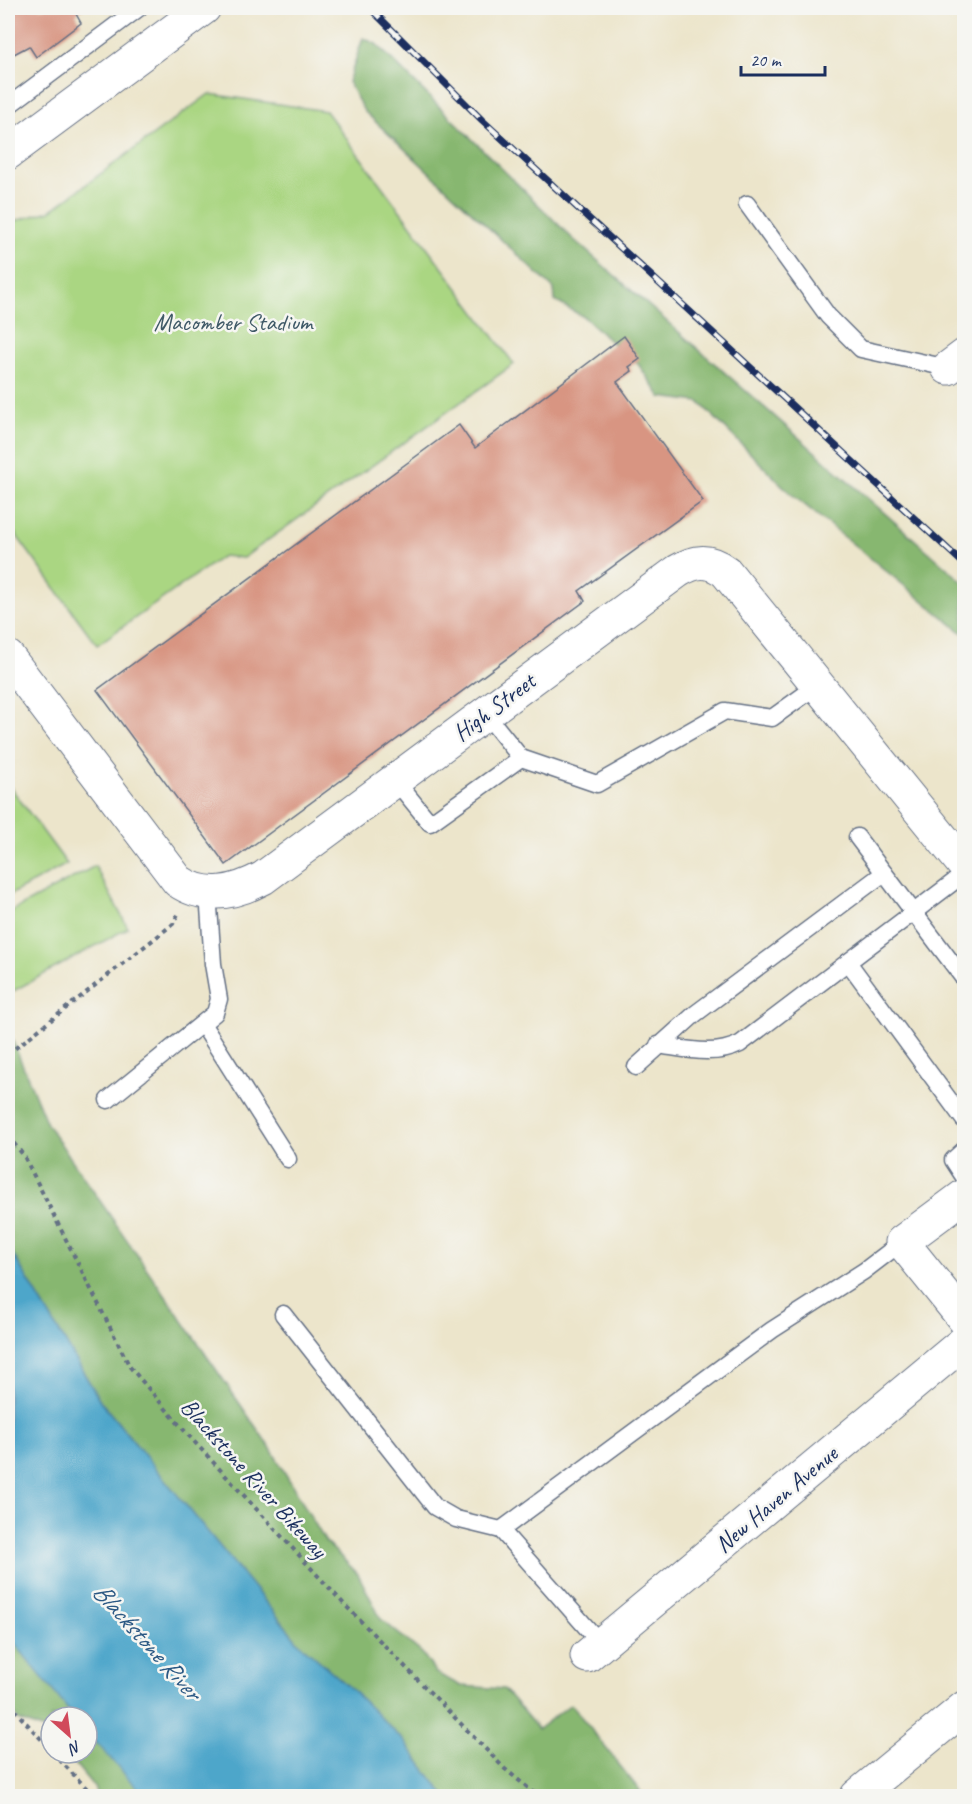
<svg xmlns="http://www.w3.org/2000/svg" width="972" height="1804" viewBox="0 0 972 1804" font-family="Caveat,sans-serif">
	<rect width="100%" height="100%" fill="#f6f6f2"/>
	<filter id="ink" filterUnits="userSpaceOnUse"><feTurbulence type="fractalNoise" baseFrequency=".0167" numOctaves="2"/><feDisplacementMap in="SourceGraphic" scale="12" xChannelSelector="R" yChannelSelector="G"/><feConvolveMatrix kernelMatrix="1 2 1 2 8 2 1 2 1" color-interpolation-filters="sRGB"/></filter>
	<filter id="wash" filterUnits="userSpaceOnUse"><feTurbulence type="fractalNoise" baseFrequency=".008" numOctaves="4" result="noise"/><feDisplacementMap in="SourceGraphic" scale="24" xChannelSelector="R" yChannelSelector="G"/><feGaussianBlur stdDeviation="1.35" result="paint"/><feColorMatrix in="noise" values="0 0 0 0 0 0 0 0 0 0 0 0 0 0 0 0 0 1.4 0 .05"/><feComposite in="paint" operator="in"/></filter>
	<g filter="url(#wash)">
		<rect width="100%" height="100%" fill="#ece5cb"/>
		<g fill="#aad682" stroke="#628270" stroke-width="1.5">
			<path d="M209 94 326 111 514 364 243 558 223 556 97 645 8 524V223L50 211Z"/>
			<path d="M8 784 67 864 8 896Z"/>
			<path d="M95 866 128 928 8 994V913Z"/>
		</g>
		<g fill="#87b770" stroke="#517367" stroke-width="1.5">
			<path d="M363 38 376 44 572 238 964 583V634L790 493 699 402 661 397 625 345H615L584 317 555 301 554 289 364 111 348 82Z"/>
			<path d="M11 1037 47 1124 271 1449 325 1541 358 1574 381 1619 422 1653 436 1673 461 1686 504 1689 538 1729 571 1704 644 1796H445L403 1740 346 1684 300 1644 101 1402 8 1246V1038Z"/>
			<path d="M8 1600 176 1796H97L94 1787 66 1753H87V1717H51V1736L47 1731 18 1720 8 1705Z"/>
		</g>
		<path fill="#4da6ca" stroke="#346a94" stroke-width="1.5" d="M8 1246 101 1402 300 1644 346 1684 403 1740 445 1796H144L87 1732V1717H74L8 1635Z"/>
		<g id="blocks">
			<g fill="#d89582">
				<path d="M8 8H85L76 14 81 23 36 57 29 46 14 54 8 46Z"/>
				<path d="M624 336 640 359 629 367 632 371 617 382 703 501 579 591 585 601 226 865 97 690 459 425 475 448Z"/>
			</g>
		</g>
	</g>
	<g filter="url(#ink)">
		<use href="#blocks" fill-opacity="0" stroke="#646f84" stroke-width="1.5"/>
		<g fill="none" stroke-linecap="round" stroke-linejoin="round">
			<g stroke="#646f84" stroke-width="19">
				<g id="service">
					<path d="M8 106 139 8"/>
					<path d="M747 204 828 316 861 349 948 368"/>
					<path d="M485 713 521 758 597 784 725 711 772 718 818 685"/>
					<path d="M395 780 430 823 521 758"/>
					<path d="M857 837 964 979"/>
					<path d="M848 962 964 1120"/>
					<path d="M203 1025 288 1159"/>
					<path d="M658 1045C686 1049 714 1057 740 1044L964 874"/>
					<path d="M636 1067 695 1014 884 873"/>
					<path d="M108 1100 215 1013 219 999 213 964 208 893"/>
					<path d="M964 1150 953 1160 964 1177"/>
					<path d="M283 1314 435 1507 456 1519 501 1530 772 1330 864 1271 902 1242"/>
					<path d="M501 1530 601 1644"/>
				</g>
			</g>
			<g stroke="#646f84" stroke-width="35">
				<g id="minor">
					<path d="M948 368 964 356"/>
					<path d="M964 1196 902 1242 964 1319"/>
					<path d="M587 1656 964 1342"/>
					<path d="M857 1796 964 1708"/>
				</g>
			</g>
			<g stroke="#646f84" stroke-width="35">
				<g id="tertiary">
					<path d="M8 153 204 8"/>
					<path d="M8 657 178 881C206 900 235 893 263 878L678 571C696 560 709 559 726 572L964 865"/>
				</g>
			</g>
			<g stroke="#646f84" stroke-width="4" stroke-dasharray="4.5 4.5" stroke-linecap="butt">
				<path d="M8 1054 173 924 178 914"/>
				<path d="M8 1136 24 1156 130 1367 189 1436 344 1604 505 1769 538 1796"/>
				<path d="M8 1703 51 1750"/>
				<path d="M53 1753 94 1796"/>
			</g>
			<use href="#service" stroke="#fff" stroke-width="16"/>
			<use href="#minor" stroke="#fff" stroke-width="33"/>
			<use href="#tertiary" stroke="#fff" stroke-width="33"/>
			<g stroke="#1b2f5e" stroke-width="7">
				<path id="rail" d="M370 8 482 120 964 564"/>
			</g>
			<use href="#rail" stroke="#f6f6f2" stroke-width="4.5" stroke-dasharray="14" stroke-linecap="butt"/>
		</g>
	</g>
	<g text-anchor="middle" dominant-baseline="central" stroke-width="5" stroke-linejoin="round" paint-order="stroke">
		<g font-size="24" fill="#3f5967" stroke="#f6f6f2">
			<text x="233" y="322">Macomber Stadium</text>
		</g>
		<g font-size="24" fill="#1b2f5e" stroke="#f6f6f2">
			<text transform="translate(494 707) rotate(-37)">High Street</text>
			<text transform="translate(254 1478) rotate(48)">Blackstone River Bikeway</text>
			<text transform="translate(776 1499) rotate(-40)">New Haven Avenue</text>
		</g>
		<g font-size="26" font-style="italic" fill="#2c5984" stroke="#f6f6f2">
			<text transform="translate(147 1641) rotate(48)">Blackstone River</text>
		</g>
	</g>
	<rect width="972" height="1804" fill="none" stroke="#f6f6f2" stroke-width="30"/>
	<g transform="translate(69 1735) rotate(152)"><circle r="28" fill="#f6f6f2" stroke="#9ea6b7" stroke-width="1.5"/>
	<path d="M0-4.5L10 22L0 15L-10 22Z" fill="#d1495b"/>
	<text y="-9" font-size="16" font-weight="bold" text-anchor="middle" fill="#1b2f5e">N</text>
	</g>
	<path d="M741 66v9h84v-9" fill="none" stroke="#1b2f5e" stroke-width="3"/>
	<text x="750" y="66" font-size="18" fill="#1b2f5e" stroke="#f6f6f2" stroke-width="4.5" paint-order="stroke">20 m</text>
</svg>
